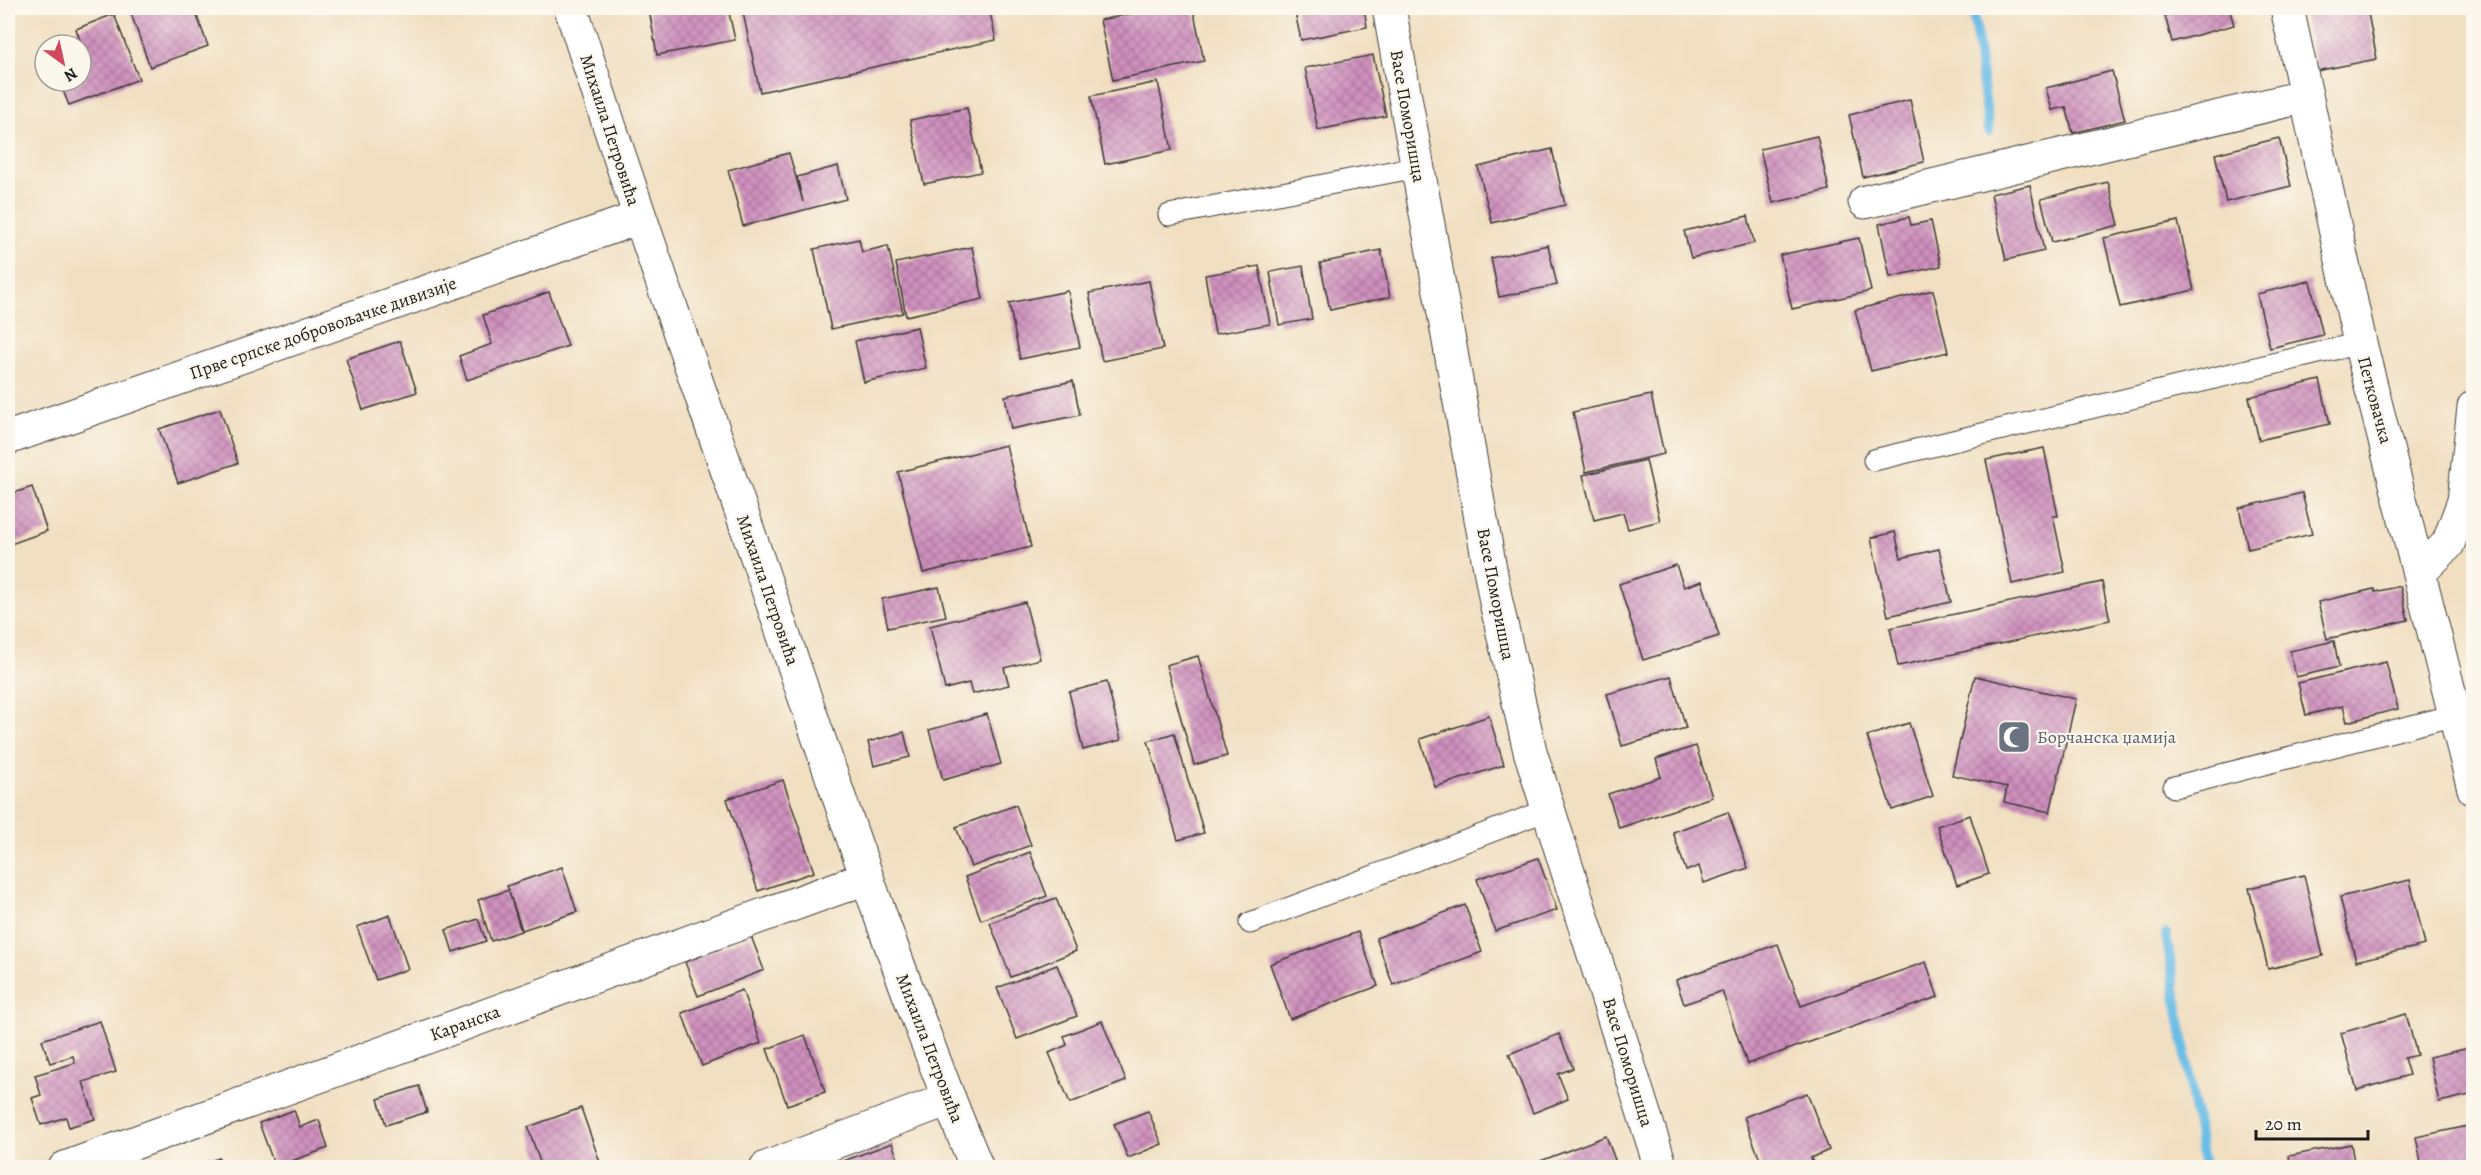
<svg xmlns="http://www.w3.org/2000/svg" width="2481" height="1175" viewBox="0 0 2481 1175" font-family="Alegreya,serif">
	<defs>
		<pattern id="building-cross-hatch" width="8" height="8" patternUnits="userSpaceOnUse" patternTransform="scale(1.5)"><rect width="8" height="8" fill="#d091bf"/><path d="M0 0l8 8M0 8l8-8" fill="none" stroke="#a8769a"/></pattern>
	</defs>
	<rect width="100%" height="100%" fill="#fbf7ec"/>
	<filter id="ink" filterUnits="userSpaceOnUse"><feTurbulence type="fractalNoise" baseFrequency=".0167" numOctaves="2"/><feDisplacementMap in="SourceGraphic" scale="12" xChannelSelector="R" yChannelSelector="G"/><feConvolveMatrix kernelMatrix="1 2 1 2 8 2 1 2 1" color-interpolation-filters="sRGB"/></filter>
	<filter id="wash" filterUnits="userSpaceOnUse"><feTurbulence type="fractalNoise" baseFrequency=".008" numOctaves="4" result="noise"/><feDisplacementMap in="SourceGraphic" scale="24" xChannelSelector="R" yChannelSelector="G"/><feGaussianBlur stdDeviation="1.35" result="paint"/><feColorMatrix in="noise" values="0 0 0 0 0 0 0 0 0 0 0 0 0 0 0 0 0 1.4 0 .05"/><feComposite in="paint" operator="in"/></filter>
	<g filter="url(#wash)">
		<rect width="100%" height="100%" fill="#f1dfc1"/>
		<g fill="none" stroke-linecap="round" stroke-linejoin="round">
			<g stroke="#6bbde7" stroke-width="10">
				<path d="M1973 8 1989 131"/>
				<path d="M2166 934 2204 1168"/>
			</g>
		</g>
		<g id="blocks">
			<g fill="url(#building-cross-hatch)">
				<path d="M129 8H194L208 46 150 67Z"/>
				<path d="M654 8H728L735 40 657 55 649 9Z"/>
				<path d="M742 8H989L996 40 760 92Z"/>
				<path d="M1162 8H1193L1204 61 1113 80 1100 20Z"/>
				<path d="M1294 8H1364L1367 27 1301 40Z"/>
				<path d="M2163 8H2229L2234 25 2172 42Z"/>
				<path d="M2303 8H2367L2377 59 2316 71Z"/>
				<path d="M114 14 139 79 69 105 59 81H81V45H66L80 40 76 29Z"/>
				<path d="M1373 55 1386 116 1318 130 1305 68Z"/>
				<path d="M2112 71 2125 120 2073 133 2066 107 2052 110 2046 88Z"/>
				<path d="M1158 82 1172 150 1105 164 1091 96Z"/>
				<path d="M1910 100 1924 162 1863 177 1849 115Z"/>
				<path d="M967 108 981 172 924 184 910 120Z"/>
				<path d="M1817 136 1829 190 1773 203 1760 149Z"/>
				<path d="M2279 138 2291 186 2226 202 2215 154Z"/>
				<path d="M1552 149 1565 205 1492 223 1478 167Z"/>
				<path d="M789 153 803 202 797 177 838 166 846 199 743 226 728 170Z"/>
				<path d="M2108 182 2119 225 2052 242 2041 199Z"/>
				<path d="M2030 185 2044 251 2006 260 1991 194Z"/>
				<path d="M1748 216 1754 243 1691 258 1684 231Z"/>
				<path d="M1909 217 1911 225 1931 221 1941 266 1890 277 1879 224Z"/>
				<path d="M2178 221 2194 290 2120 307 2104 238Z"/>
				<path d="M1859 238 1871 291 1792 309 1780 255Z"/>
				<path d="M859 239 862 252 888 246 903 313 831 329 814 249Z"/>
				<path d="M1548 245 1557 285 1499 297 1491 258Z"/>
				<path d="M972 247 983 299 906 316 896 263Z"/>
				<path d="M1381 250 1390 297 1330 310 1320 263Z"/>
				<path d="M1259 266 1270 324 1215 334 1205 275Z"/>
				<path d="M1303 266 1312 319 1279 325 1270 272Z"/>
				<path d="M1149 281 1163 349 1102 361 1089 293Z"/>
				<path d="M2310 281 2323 335 2270 348 2257 294Z"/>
				<path d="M1933 290 1948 352 1871 371 1855 310Z"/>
				<path d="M1068 291 1080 347 1020 359 1009 303Z"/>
				<path d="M549 292 568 346 467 380 459 356 492 344 483 315Z"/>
				<path d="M917 327 926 368 864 382 855 341Z"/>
				<path d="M400 341 417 392 363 410 346 359Z"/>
				<path d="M2320 380 2330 424 2259 440 2249 397Z"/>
				<path d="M1073 381 1080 415 1011 429 1005 396Z"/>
				<path d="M1651 395 1664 454 1586 472 1573 412Z"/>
				<path d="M220 409 238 463 178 483 159 429Z"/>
				<path d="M1006 445 1031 547 923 573 898 472Z"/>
				<path d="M2044 448 2058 516H2053L2065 572 2012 584 1986 460Z"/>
				<path d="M1646 460 1660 521 1628 529 1623 513 1594 520 1583 475Z"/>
				<path d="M32 487 47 531 8 545V495Z"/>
				<path d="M2302 493 2312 534 2248 549 2239 508Z"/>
				<path d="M1895 532 1901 558 1939 549 1951 602 1888 616 1871 538Z"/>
				<path d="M1676 565 1684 587 1702 581 1719 636 1643 660 1619 584Z"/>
				<path d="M2102 582 2110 620 1898 666 1890 628Z"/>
				<path d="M2400 586 2408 620 2327 639 2318 602 2374 589 2375 592Z"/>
				<path d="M939 587 946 616 888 628 882 599Z"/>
				<path d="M1025 602 1040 659 1004 668 1009 685 972 694 969 683 945 689 930 626Z"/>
				<path d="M2334 641 2339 667 2296 677 2290 651Z"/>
				<path d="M1198 656 1227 756 1194 765 1166 665Z"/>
				<path d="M2386 662 2398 709 2347 722 2343 706 2306 715 2298 683Z"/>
				<path d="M1671 676 1686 728 1622 746 1607 694Z"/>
				<path d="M1975 676 2076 699 2050 812 2004 802 2007 787 1952 775Z"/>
				<path d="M1107 682 1121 740 1083 750 1069 692Z"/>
				<path d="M987 714 1001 764 943 780 929 730Z"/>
				<path d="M1489 716 1504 765 1435 787 1420 739Z"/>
				<path d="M1909 723 1933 796 1892 810 1867 736Z"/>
				<path d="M904 732 910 757 874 766 868 742Z"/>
				<path d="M1174 733 1204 833 1178 840 1148 741Z"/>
				<path d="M1696 746 1712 797 1619 828 1608 794 1661 777 1656 759Z"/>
				<path d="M783 780 814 872 758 891 727 799Z"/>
				<path d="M1016 805 1031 845 971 867 956 827Z"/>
				<path d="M1728 812 1748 868 1704 883 1699 866 1686 871 1673 832Z"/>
				<path d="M1970 815 1989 874 1957 885 1937 826Z"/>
				<path d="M1030 852 1047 896 981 920 965 877Z"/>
				<path d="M1538 858 1557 910 1495 931 1477 879Z"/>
				<path d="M562 867 577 912 522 930 509 892 521 931 491 941 478 900 509 890 507 886Z"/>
				<path d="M2304 875 2323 956 2268 969 2249 888Z"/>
				<path d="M2410 880 2425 945 2356 961 2340 897Z"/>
				<path d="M1056 898 1076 951 1011 977 990 923Z"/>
				<path d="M1465 905 1482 952 1393 985 1376 938Z"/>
				<path d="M390 915 408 969 376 980 357 927Z"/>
				<path d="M478 919 486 941 453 952 446 930Z"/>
				<path d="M1358 932 1378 986 1290 1019 1270 964Z"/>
				<path d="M751 936 764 970 698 996 685 962Z"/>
				<path d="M1778 944 1801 1006 1926 962 1938 997 1747 1064 1722 991 1684 1004 1676 980Z"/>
				<path d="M1057 965 1077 1016 1017 1039 997 988Z"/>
				<path d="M742 990 761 1043 702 1066 682 1013Z"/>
				<path d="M2406 1014 2417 1055 2404 1058 2409 1075 2357 1090 2341 1033Z"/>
				<path d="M100 1021 116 1072 83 1082 95 1119 69 1127 66 1117 41 1125 32 1098 41 1095 35 1075 75 1063 73 1056 50 1063 42 1040Z"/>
				<path d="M1102 1021 1126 1081 1070 1103 1049 1053 1067 1045 1064 1036Z"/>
				<path d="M1559 1034 1573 1068 1558 1074 1568 1099 1533 1113 1509 1054Z"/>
				<path d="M805 1035 825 1092 787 1105 767 1049Z"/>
				<path d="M2474 1047V1094L2439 1102 2429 1057Z"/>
				<path d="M419 1086 427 1112 386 1125 378 1099Z"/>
				<path d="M1807 1093 1829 1150 1811 1158 1814 1168H1763L1744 1117Z"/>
				<path d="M581 1108 602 1168H542L528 1127Z"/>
				<path d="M294 1110 300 1127 319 1120 328 1148 275 1167 259 1123Z"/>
				<path d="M1148 1111 1162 1144 1128 1158 1114 1124Z"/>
				<path d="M2473 1125 2474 1168H2422L2416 1137Z"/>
				<path d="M1606 1136 1618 1168H1540L1538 1162Z"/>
				<path d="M892 1143 901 1168H827V1167Z"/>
				<path d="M2351 1144 2355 1168H2291L2289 1156Z"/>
				<path d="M219 1158 222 1168H191V1167Z"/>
			</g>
		</g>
	</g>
	<g filter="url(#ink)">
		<use href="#blocks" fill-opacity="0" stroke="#3c3935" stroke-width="1.5"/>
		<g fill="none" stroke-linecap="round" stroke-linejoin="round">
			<g stroke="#3c3935" stroke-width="23">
				<g id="service">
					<path d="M1169 215 1417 167"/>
					<path d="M1874 460 2360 343"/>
					<path d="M2174 787 2455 715"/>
					<path d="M1250 923 1550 809"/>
				</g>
			</g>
			<g stroke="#3c3935" stroke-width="35">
				<g id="minor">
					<path d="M571 8C635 210 707 409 775 610 839 797 901 985 977 1168"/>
					<path d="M1389 8 1496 602 1530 751 1661 1168"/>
					<path d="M2287 8 2360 343 2474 789"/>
					<path d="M1865 202 2306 96"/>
					<path d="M8 438 638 218"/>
					<path d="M2420 572 2448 544 2464 501 2474 407"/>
					<path d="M65 1168 866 878"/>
					<path d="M766 1168 949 1099"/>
				</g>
			</g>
			<use href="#service" stroke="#fff" stroke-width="21"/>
			<use href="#minor" stroke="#fff" stroke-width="33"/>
		</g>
	</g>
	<defs>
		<g id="mosque-square" transform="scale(1.725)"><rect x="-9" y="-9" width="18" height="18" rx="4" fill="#6b7280" stroke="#fbf7ec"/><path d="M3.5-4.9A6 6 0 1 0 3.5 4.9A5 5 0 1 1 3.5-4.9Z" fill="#fff"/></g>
	</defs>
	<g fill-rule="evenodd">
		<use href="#mosque-square" x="2014" y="737"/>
	</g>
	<g text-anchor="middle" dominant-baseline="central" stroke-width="4.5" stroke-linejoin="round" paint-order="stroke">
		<g font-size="18" fill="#1c1c1c" stroke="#fbf7ec">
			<text transform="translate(1408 116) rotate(80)">Васе Поморишца</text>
			<text transform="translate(610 130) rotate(72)">Михаила Петровића</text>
			<text transform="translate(323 328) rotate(-19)">Прве српске добровољачке дивизије</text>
			<text transform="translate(2375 400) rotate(75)">Петковачка</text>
			<text transform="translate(768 590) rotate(71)">Михаила Петровића</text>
			<text transform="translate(1496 594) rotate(79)">Васе Поморишца</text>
			<text transform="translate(465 1023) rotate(-20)">Каранска</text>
			<text transform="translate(930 1048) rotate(69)">Михаила Петровића</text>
			<text transform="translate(1628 1062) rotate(73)">Васе Поморишца</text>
		</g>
		<g font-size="18" fill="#5b616d" stroke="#fbf7ec" text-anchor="start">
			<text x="2037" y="737">Борчанска џамија</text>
		</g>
	</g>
	<rect width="2481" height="1175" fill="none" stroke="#fbf7ec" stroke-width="30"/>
	<g transform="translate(63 63) rotate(147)"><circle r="28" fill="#fbf7ec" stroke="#a29f99" stroke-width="1.5"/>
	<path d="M0-4.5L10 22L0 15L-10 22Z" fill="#d1495b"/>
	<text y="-9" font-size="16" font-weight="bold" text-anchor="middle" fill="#1c1c1c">N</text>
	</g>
	<path d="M2256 1130v9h112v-9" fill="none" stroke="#1c1c1c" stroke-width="3"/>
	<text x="2265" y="1130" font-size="18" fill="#1c1c1c" stroke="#fbf7ec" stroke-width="4.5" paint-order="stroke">20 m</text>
</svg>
